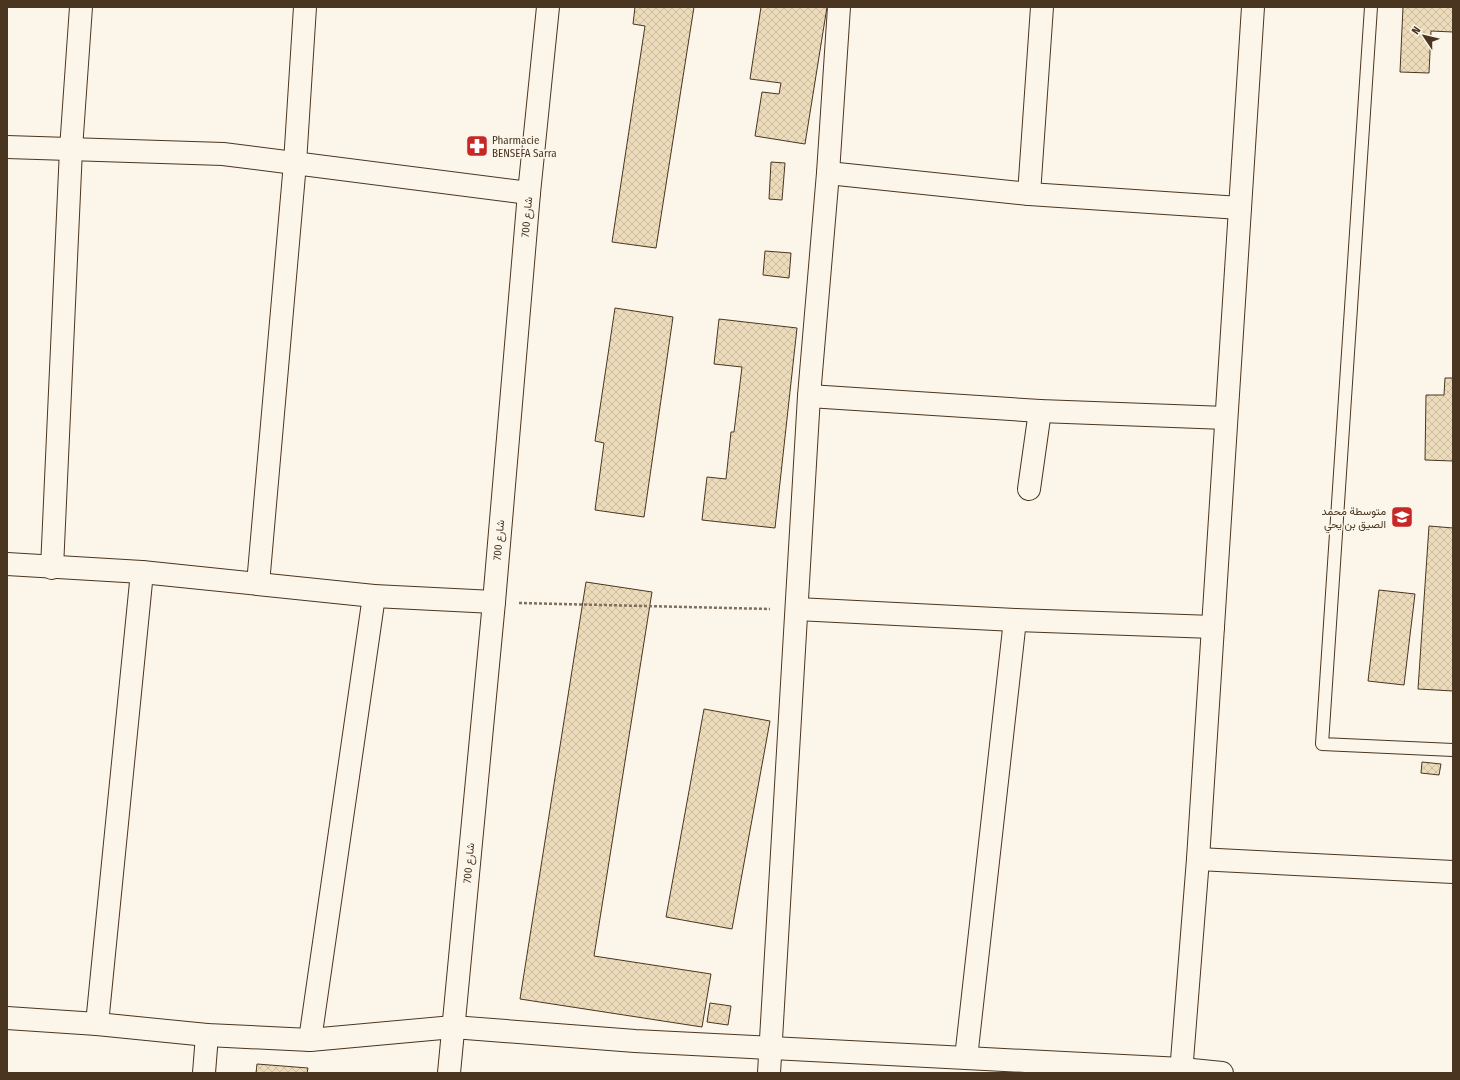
<svg xmlns="http://www.w3.org/2000/svg" width="1460" height="1080" viewBox="0 0 1460 1080" font-family="'Fira Sans Condensed',Vazirmatn,sans-serif">
	<defs>
		<pattern id="building-cross-hatch" width="8" height="8" patternUnits="userSpaceOnUse"><rect width="8" height="8" fill="#ecdcbc"/><path d="M0 0l8 8M0 8l8-8" fill="none" stroke="#ccbda1"/></pattern>
	</defs>
	<rect width="100%" height="100%" fill="#fbf6e9"/>
	<g fill="url(#building-cross-hatch)" stroke="#4a3520">
		<path d="M635 7H694L656 248 612 242 645 26 633 24Z"/>
		<path d="M761 7H827L805 144 755 136 762 92 779 94 781 83 750 79Z"/>
		<path d="M1403 7H1453V32L1431 31 1429 73 1400 72Z"/>
		<path d="M771 162 785 163 782 200 769 199Z"/>
		<path d="M765 251 791 253 789 278 763 275Z"/>
		<path d="M615 308 673 317 644 517 595 510 604 443 595 441Z"/>
		<path d="M719 319 797 328 775 528 702 520 707 477 726 479 731 432H734L742 367 714 364Z"/>
		<path d="M1445 378H1453V461L1425 460 1426 395H1444Z"/>
		<path d="M1429 526 1453 528V691L1418 689Z"/>
		<path d="M586 582 652 592 594 956 711 974 702 1027 520 999Z"/>
		<path d="M1379 590 1415 594 1404 685 1368 681Z"/>
		<path d="M704 709 770 721 732 929 666 917Z"/>
		<path d="M1422 762 1441 764 1439 775 1421 773Z"/>
		<path d="M710 1003 731 1006 728 1025 707 1022Z"/>
		<path d="M257 1064 308 1068 307 1073H256Z"/>
	</g>
	<g fill="none" stroke-linecap="round" stroke-linejoin="round">
		<g stroke="#4a3520" stroke-width="14">
			<path id="service" d="M1371 7 1322 744 1453 750"/>
		</g>
		<g stroke="#4a3520" stroke-width="24">
			<g id="minor">
				<path d="M7 147 223 154 529 193"/>
				<path d="M828 173 1029 194 1240 208"/>
				<path d="M1029 194 1042 7"/>
				<path d="M809 396 1040 411 1226 418"/>
				<path d="M1029 489 1040 411"/>
				<path d="M7 564 142 572 374 596 494 602"/>
				<path d="M52 568 71 149 81 7"/>
				<path d="M258 584 295 163 305 7"/>
				<path d="M797 609 1015 620 1213 627"/>
				<path d="M1198 859 1453 872"/>
				<path d="M7 1018 97 1024 207 1035 310 1040 453 1027 635 1041 966 1058 1182 1069 1222 1073"/>
				<path d="M97 1024 142 572"/>
				<path d="M310 1040 374 596"/>
				<path d="M966 1058 1015 620"/>
				<path d="M204 1073 207 1035"/>
				<path d="M769 1073 809 396 828 173 839 7"/>
				<path d="M1181 1073 1198 859 1253 7"/>
			</g>
		</g>
		<g stroke="#4a3520" stroke-width="24">
			<path id="secondary" d="M449 1073 494 602 529 193 548 7"/>
		</g>
		<path stroke="#7f6f5c" stroke-width="2.5" stroke-dasharray="3 2" stroke-linecap="butt" d="M519 603 770 609"/>
		<use href="#service" stroke="#fbf6e9" stroke-width="12"/>
		<use href="#minor" stroke="#fbf6e9" stroke-width="22"/>
		<use href="#secondary" stroke="#fbf6e9" stroke-width="22"/>
	</g>
	<defs>
		<g id="pharmacy-square" transform="scale(1.15)"><rect x="-9" y="-9" width="18" height="18" rx="4" fill="#c62828" stroke="#fbf6e9"/><path d="M-2-6h4v4h4v4h-4v4h-4v-4h-4v-4h4Z" fill="#fff"/></g>
		<g id="school-square" transform="scale(1.15)"><rect x="-9" y="-9" width="18" height="18" rx="4" fill="#c62828" stroke="#fbf6e9"/><path d="M0-5L7-2L0 1L-7-2ZM-4 1L0 2.5L4 1V4Q0 6-4 4Z" fill="#fff"/></g>
	</defs>
	<g fill-rule="evenodd">
		<use href="#pharmacy-square" x="477" y="146"/>
		<use href="#school-square" x="1402" y="517"/>
	</g>
	<g text-anchor="middle" dominant-baseline="central" stroke-width="3" stroke-linejoin="round" paint-order="stroke">
		<g font-size="11" fill="#4a3520" stroke="#fbf6e9" text-anchor="start">
			<text x="492" y="140">Pharmacie<tspan x="492" dy="13">BENSEFA Sarra</tspan></text>
			<text x="1386" y="511" text-anchor="end">متوسطة محمد<tspan x="1386" dy="13">الصيق بن يحي</tspan></text>
		</g>
		<g font-size="11" fill="#4a3520" stroke="#fbf6e9">
			<text transform="translate(527 217) rotate(-85)">شارع 700</text>
			<text transform="translate(499 540) rotate(-85)">شارع 700</text>
			<text transform="translate(469 863) rotate(-85)">شارع 700</text>
		</g>
	</g>
	<rect width="1460" height="1080" fill="none" stroke="#4a3520" stroke-width="16"/>
	<g transform="translate(1424 36) rotate(305)" stroke="#fbf6e9" stroke-width="3" paint-order="stroke">
	<path d="M0-3L7 15L0 10L-7 15Z" fill="#4a3520"/>
	<text y="-6" font-size="11" font-weight="bold" text-anchor="middle" fill="#4a3520">N</text>
	</g>
</svg>
